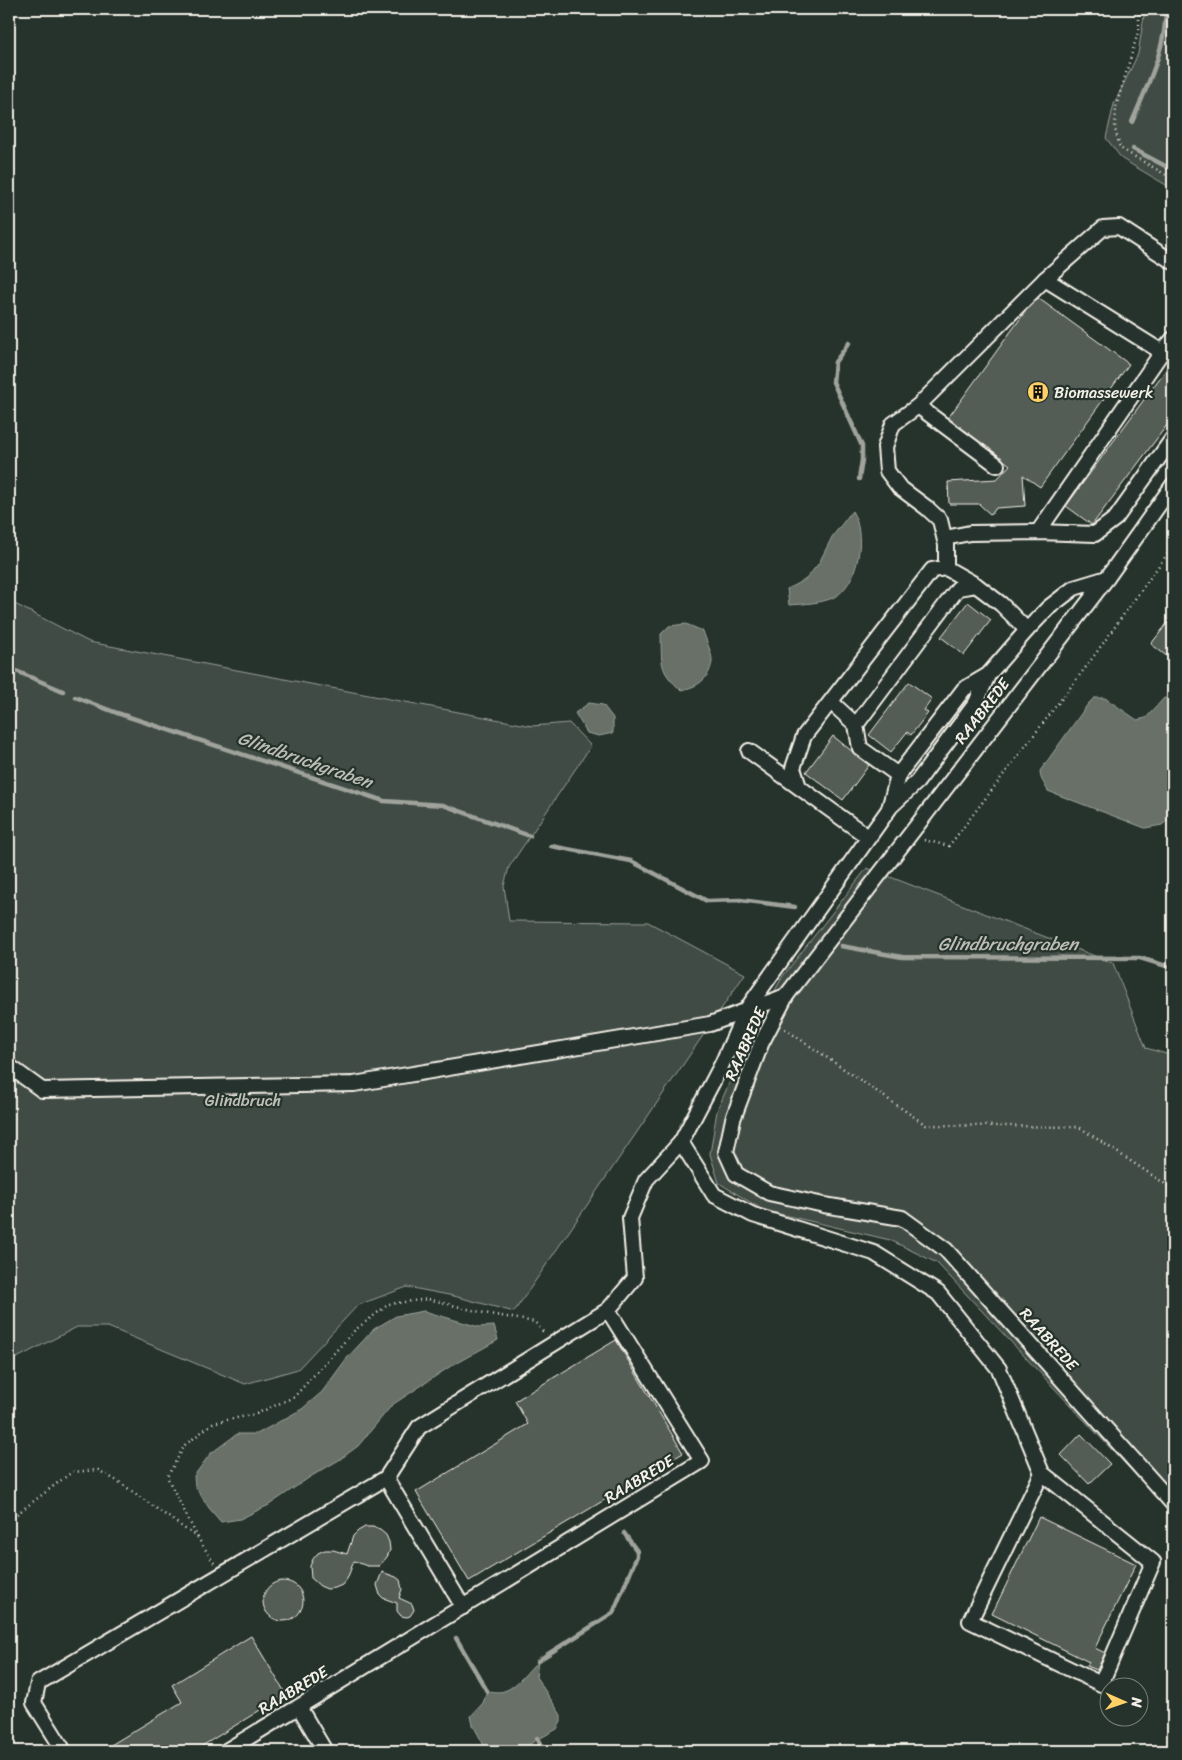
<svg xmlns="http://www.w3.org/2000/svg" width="1182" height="1760" viewBox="0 0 1182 1760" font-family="Sriracha,sans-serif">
	<rect width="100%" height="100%" fill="#26332d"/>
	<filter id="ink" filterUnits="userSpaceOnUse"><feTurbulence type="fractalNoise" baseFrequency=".02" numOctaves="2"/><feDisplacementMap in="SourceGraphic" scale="10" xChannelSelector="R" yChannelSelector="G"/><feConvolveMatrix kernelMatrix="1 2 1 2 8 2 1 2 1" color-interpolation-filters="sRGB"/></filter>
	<g filter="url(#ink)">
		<g fill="#414b45" stroke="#9a9e96">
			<path d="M1145 9H1173V189L1122 159 1106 138 1114 104 1138 54Z"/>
			<path d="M9 601 89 642 532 726 569 723 591 746 509 867 504 886 509 921 648 922 745 974 514 1312 454 1296 407 1287 358 1305 298 1369 245 1384 108 1327H77L9 1362Z"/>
			<path d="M867 868 1113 963 1146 1048 1173 1056V1515L937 1263 890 1240 763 1210 719 1183 710 1154 717 1111 751 1033 783 976Z"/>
		</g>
		<g fill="#676f68" stroke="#9fa39b">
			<path d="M852 511C866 533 860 578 838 595 827 603 803 604 789 605L787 589 806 579 819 563 832 537Z"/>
			<path d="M686 624 703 631C705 638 713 655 712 662 709 680 697 687 681 690 658 670 662 663 661 634L669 626Z"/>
			<path d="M1094 698H1105L1137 720 1146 718 1164 698 1173 699V816L1162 825 1145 828 1048 791 1041 778 1040 771 1088 704Z"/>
			<path d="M589 703 603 705 613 718V733L599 736 587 733 575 713Z"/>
			<path d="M424 1311 479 1327 494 1326 498 1340 451 1366 392 1405 358 1446 339 1460 310 1477 269 1505 240 1519 221 1522 209 1508 195 1486 194 1476 210 1454 237 1434H257L302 1409 322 1392 347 1358 374 1329 396 1316Z"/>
			<path d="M538 1661 536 1677 561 1715V1722L557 1729 519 1750 515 1751H487L473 1725 471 1716 483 1703 487 1691C492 1691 499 1693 504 1691 516 1688 529 1669 538 1661Z"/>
		</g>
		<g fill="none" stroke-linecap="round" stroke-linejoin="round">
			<g stroke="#9fa39b" stroke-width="4.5">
				<path d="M1132 122C1147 86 1166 49 1166 9"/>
				<path d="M1133 149 1173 170"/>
				<path d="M849 343 835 362 833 382 862 446V460L859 479"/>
				<path d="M9 668 63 691"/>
				<path d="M75 697 117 713 384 801 443 805 530 836"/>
				<path d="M551 846 631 861 707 901 740 900 795 907"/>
				<path d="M841 946 902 957 1140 958 1173 968"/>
				<path d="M456 1638 487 1691"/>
				<path d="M538 1661 545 1656 613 1613 637 1556V1551L624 1533"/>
				<path d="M537 1738 544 1751"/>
			</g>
		</g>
		<g fill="#525c55" stroke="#f4f1e8">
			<path d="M1038 298 1129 364 1040 487 1023 475 1025 506 996 508 991 515 979 504H949L948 482 997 479 1010 465 948 418 1028 308Z"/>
			<path d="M1173 360V417L1092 525 1066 506Z"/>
			<path d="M968 602 991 620 964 655 941 637Z"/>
			<path d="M1173 616V661L1151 644Z"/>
			<path d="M909 682 932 699 924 710 928 713 911 735 907 732 891 752 869 735Z"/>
			<path d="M833 736 869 765 843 800 806 772Z"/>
			<path d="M616 1340 683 1453 469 1581 416 1492 528 1424 515 1401Z"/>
			<path d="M1081 1434 1110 1464 1089 1484 1061 1455Z"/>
			<path d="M1039 1517 1136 1564 1095 1648 1105 1653 1097 1670 1087 1666 1089 1662 992 1614Z"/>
			<path d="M365 1527H373L380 1530 386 1535 389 1542 390 1550 387 1557 379 1566H367L354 1561 347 1579 342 1585 335 1588 327 1589 320 1586 311 1578 310 1566 313 1559 318 1553 325 1550H333L347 1554 353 1536 358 1531Z"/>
			<path d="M382 1572 396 1577 400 1580 402 1589 399 1598 412 1604 414 1610 410 1616 407 1617 401 1616 397 1611V1603L383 1598 380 1595 377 1585Z"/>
			<circle cx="283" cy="1601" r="20"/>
			<path d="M251 1636 286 1694 194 1751H101L182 1702 172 1685Z"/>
		</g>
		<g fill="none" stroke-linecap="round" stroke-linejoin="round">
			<g stroke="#f4f1e8" stroke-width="18">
				<g id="minor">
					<path d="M1045 279 1103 228 1119 227 1173 262"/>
					<path d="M918 406 1045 279 1162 352"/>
					<path d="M1173 485 1107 578 786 996 761 1044 733 1119 726 1152 736 1174 769 1193 824 1205 902 1218 946 1250 1173 1504"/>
					<path d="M1038 532 1162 352 1173 339"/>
					<path d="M945 538 970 533 1038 532 1095 534 1116 518 1173 438"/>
					<path d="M946 568V545L940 520 927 508 899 487 887 471 885 447 893 424 918 406 997 465"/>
					<path d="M1027 630 1048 608 1074 588 1107 578"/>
					<path d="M856 725 958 588 976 585"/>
					<path d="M749 751 868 837"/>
					<path d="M799 787 793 768 804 736 932 570 946 568 976 585 1001 604 1027 630 988 675 964 689 898 775 860 748 856 725 831 702"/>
					<path d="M889 808 917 782 976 703 988 675"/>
					<path d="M9 1066 42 1090 354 1084 710 1024 786 996"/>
					<path d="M681 1142 714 1195 753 1215 874 1253 938 1293 999 1369 1042 1473 1153 1562 1101 1684 970 1621 1042 1473"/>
					<path d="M386 1478 463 1607"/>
					<path d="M299 1707 325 1751"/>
					<path d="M64 1751 34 1703 38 1683 386 1478 419 1427 608 1310"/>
					<path d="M226 1751 702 1461 608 1310 635 1278 630 1218 646 1180 681 1142 722 1064 746 1010 889 809 898 775"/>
				</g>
			</g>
			<g stroke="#f4f1e8" stroke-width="2.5" stroke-dasharray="1 4" stroke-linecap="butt">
				<path d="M1139 9V29L1116 107 1115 129 1120 148 1173 179"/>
				<path d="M924 840 949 846 1086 667 1173 546"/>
				<path d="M785 1029 926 1125 1079 1127 1173 1189"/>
				<path d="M9 1520 72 1472 98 1470 119 1482 198 1538 214 1563"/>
				<path d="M198 1538 167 1477 185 1445 213 1423 256 1414 294 1397 355 1330 389 1304 428 1299 484 1313 535 1322 544 1333"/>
			</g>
			<use href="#minor" stroke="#26332d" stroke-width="14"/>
		</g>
	</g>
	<defs>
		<g id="building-disc" transform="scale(1.125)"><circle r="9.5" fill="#ffd166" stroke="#26332d"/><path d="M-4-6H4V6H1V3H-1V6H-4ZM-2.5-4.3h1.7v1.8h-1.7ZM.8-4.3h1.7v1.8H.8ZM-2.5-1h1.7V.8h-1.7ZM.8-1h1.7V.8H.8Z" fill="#111"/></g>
	</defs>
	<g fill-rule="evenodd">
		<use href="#building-disc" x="1038" y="392"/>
	</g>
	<g text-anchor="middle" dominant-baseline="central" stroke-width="4.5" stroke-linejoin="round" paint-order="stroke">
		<g font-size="16" fill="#f4f1e8" stroke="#26332d" text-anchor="start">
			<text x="1054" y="392">Biomassewerk</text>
		</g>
		<g font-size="16" fill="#f4f1e8" stroke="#26332d">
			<text transform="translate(982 711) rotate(-52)">RAABREDE</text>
			<text transform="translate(745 1044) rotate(-66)">RAABREDE</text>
			<text transform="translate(1049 1339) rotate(48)">RAABREDE</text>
			<text transform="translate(639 1479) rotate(-31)">RAABREDE</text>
			<text transform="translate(293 1690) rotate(-31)">RAABREDE</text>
		</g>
		<g font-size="16" fill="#bebfb7" stroke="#26332d">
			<text x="243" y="1100">Glindbruch</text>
		</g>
		<g font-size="18" font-style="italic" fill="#bcbdb5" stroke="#26332d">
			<text transform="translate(305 760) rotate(19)">Glindbruchgraben</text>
			<text x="1008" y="944">Glindbruchgraben</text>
		</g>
	</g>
	<rect width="1182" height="1760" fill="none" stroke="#26332d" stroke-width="30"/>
	<rect x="15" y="15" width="1152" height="1730" fill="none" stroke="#f4f1e8" stroke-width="2" filter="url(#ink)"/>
	<g transform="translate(1124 1702) rotate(92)"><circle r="24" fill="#26332d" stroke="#787f78"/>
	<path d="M0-4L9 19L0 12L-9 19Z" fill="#ffd166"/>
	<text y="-8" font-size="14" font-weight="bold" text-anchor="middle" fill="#f4f1e8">N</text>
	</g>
</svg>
